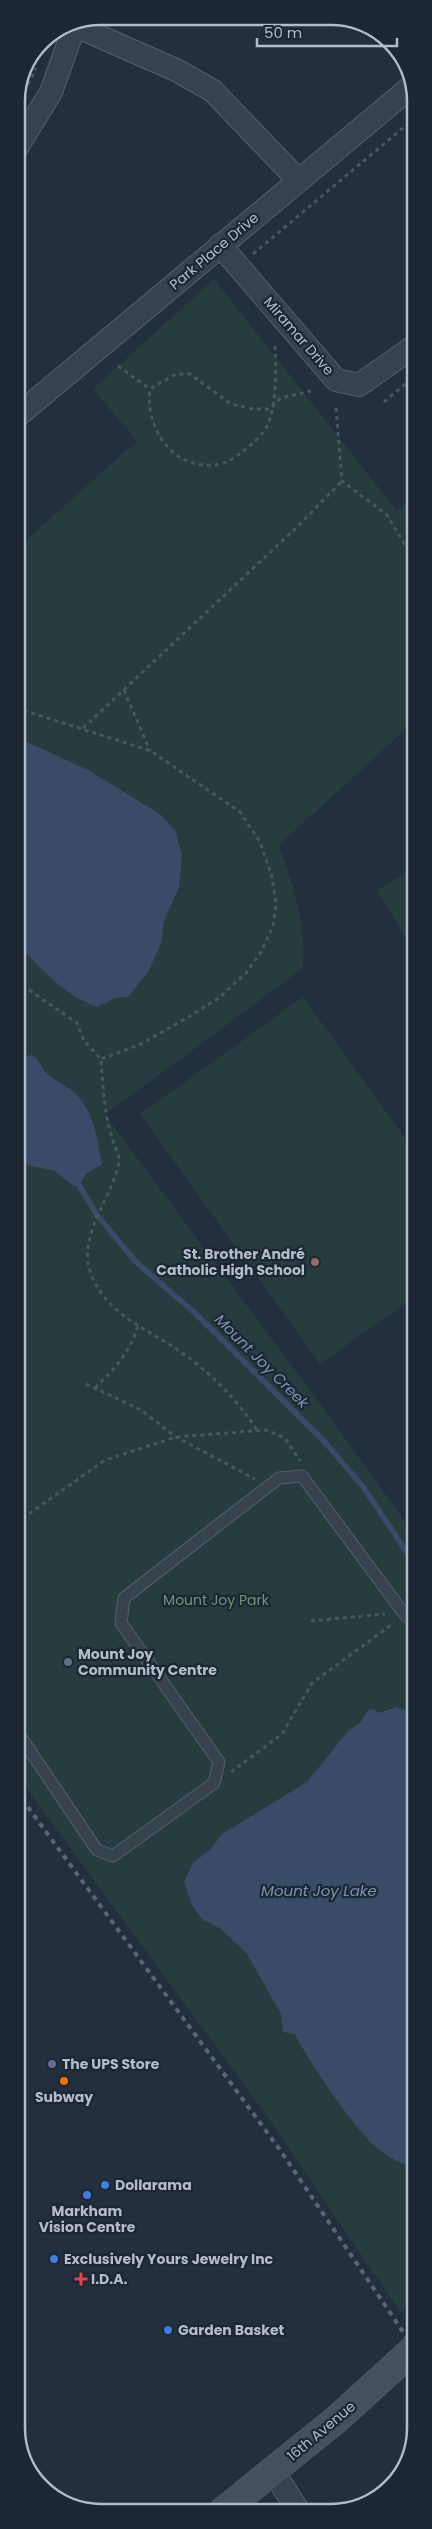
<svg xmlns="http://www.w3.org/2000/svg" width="432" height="2529" viewBox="0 0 432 2529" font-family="Poppins,sans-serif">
	<rect width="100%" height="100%" fill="#242f3e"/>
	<g fill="#263c3f">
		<path d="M214 279 397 511 416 495V720L279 845C294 889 306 920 303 968L105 1115 324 1409 416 1537V2300L401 2313 264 2112 16 1774V549L137 441 93 389Z"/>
		<path d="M416 867V955L377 890Z"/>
		<path d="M303 997 416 1153V1296L320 1364 140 1114Z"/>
	</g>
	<g fill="#394c67">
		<path d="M16 737 88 770 160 814 176 832 182 856 179 887 164 921 161 944 148 972 128 997 116 998 97 1007C63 995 41 968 16 943Z"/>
		<path d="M32 1055C40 1061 42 1069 49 1075 57 1082 67 1086 75 1093 94 1112 97 1138 102 1164L86 1174 79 1185 74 1186 53 1170 16 1163V1058Z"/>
		<path d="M397 1707 416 1714V2168C403 2165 389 2157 378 2149 356 2131 308 2061 295 2034L283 2032 281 2014 247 1954 221 1929 202 1919 192 1905 184 1882 193 1863 211 1849 222 1834 307 1782 348 1731 361 1722 368 1710 374 1709 378 1713Z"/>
	</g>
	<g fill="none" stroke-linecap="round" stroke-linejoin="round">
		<g stroke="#394c67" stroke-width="5.5">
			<path d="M79 1185 97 1215 136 1262 195 1313 323 1440 364 1488 416 1566"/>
			<path d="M413 1712 416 1698"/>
		</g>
		<g stroke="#565f6c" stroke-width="13">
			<path id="service" d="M16 1730 97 1850 113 1856 214 1783 219 1762 121 1623 124 1598 279 1478 302 1476 405 1615 416 1623"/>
		</g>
		<g stroke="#565f6c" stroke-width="24">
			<g id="minor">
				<path d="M69 23 178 71 213 91 298 180"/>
				<path d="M16 149 51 92 75 25"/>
				<path d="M220 245 336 380 359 385 416 345"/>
				<path d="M16 417 412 86"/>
				<path d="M273 2471 299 2512"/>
			</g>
		</g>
		<g stroke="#565f6c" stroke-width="29">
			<path id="secondary" d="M223 2511 337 2419 416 2347"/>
		</g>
		<g stroke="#44595c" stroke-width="3" stroke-dasharray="4 4" stroke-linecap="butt">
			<path d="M21 99 36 68"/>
			<path d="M253 254 416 117"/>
			<path d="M275 346C276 369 277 405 267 426 262 436 250 446 241 453 236 456 230 461 224 463 178 476 144 431 150 389L176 374H190L231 404 253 409H270L281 398 311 391"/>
			<path d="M118 366 150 389"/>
			<path d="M384 402 416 375"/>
			<path d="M336 408 342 481 387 515 416 563"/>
			<path d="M124 690 150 751"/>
			<path d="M16 708 151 751 240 812 260 842 272 877 276 905 273 926 261 952 246 973 219 998 180 1022 139 1045 101 1059"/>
			<path d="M83 728 297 527 342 481"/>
			<path d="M16 981 77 1023 84 1041 101 1059C103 1087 104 1114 113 1141 115 1147 120 1156 119 1162 113 1196 78 1235 90 1271 103 1312 145 1328 178 1350 210 1372 236 1398 257 1430"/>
			<path d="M86 1384 141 1410 176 1437 255 1479"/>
			<path d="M95 1388C114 1369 131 1352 138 1325"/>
			<path d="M16 1523 105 1460 176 1437 266 1430 285 1438 300 1461"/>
			<path d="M311 1621 385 1614"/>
			<path d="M231 1772 282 1734 312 1683 394 1623"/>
		</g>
		<use href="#service" stroke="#38414e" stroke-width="11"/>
		<use href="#minor" stroke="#38414e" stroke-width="22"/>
		<use href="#secondary" stroke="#465061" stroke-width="28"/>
		<path stroke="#5a6575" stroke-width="4" stroke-dasharray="5 5" stroke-linecap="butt" d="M16 1791 280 2150 416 2351"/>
	</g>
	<circle fill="#8d6e63" stroke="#1d2633" stroke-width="2" cx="315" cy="1262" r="5"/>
	<g fill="#5c6f8a" stroke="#1d2633" stroke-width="2">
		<circle cx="68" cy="1662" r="5"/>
		<circle cx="52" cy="2064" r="5"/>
	</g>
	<circle fill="#e8710a" stroke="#1d2633" stroke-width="2" cx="64" cy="2081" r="5"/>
	<g fill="#3f7fe0" stroke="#1d2633" stroke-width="2">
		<circle cx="105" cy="2185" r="5"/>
		<circle cx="87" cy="2195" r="5"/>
		<circle cx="54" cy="2259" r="5"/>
		<circle cx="168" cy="2330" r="5"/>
	</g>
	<path fill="#e0444e" stroke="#1d2633" stroke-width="2" d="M78.5 2271.5h5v5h5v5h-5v5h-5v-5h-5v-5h5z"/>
	<g text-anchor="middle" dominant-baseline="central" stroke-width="4.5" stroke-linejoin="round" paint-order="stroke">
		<g font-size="14" fill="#b4bcc9" stroke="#1d2633">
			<text transform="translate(214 251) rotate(-40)">Park Place Drive</text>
			<text transform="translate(299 336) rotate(49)">Miramar Drive</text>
			<text transform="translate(321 2431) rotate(-40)">16th Avenue</text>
		</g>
		<g font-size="14" font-weight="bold" fill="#b4bcc9" stroke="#1d2633" text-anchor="start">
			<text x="305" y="1254" text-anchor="end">St. Brother André<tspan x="305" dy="16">Catholic High School</tspan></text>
			<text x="78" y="1654">Mount Joy<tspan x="78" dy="16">Community Centre</tspan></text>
			<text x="62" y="2064">The UPS Store</text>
			<text x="64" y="2097" text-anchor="middle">Subway</text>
			<text x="115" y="2185">Dollarama</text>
			<text x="87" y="2211" text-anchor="middle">Markham<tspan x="87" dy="16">Vision Centre</tspan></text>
			<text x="64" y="2259">Exclusively Yours Jewelry Inc</text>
			<text x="91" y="2279">I.D.A.</text>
			<text x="178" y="2330">Garden Basket</text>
		</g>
		<g font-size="14" fill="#6b9a76" stroke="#1d2633">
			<text x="216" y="1600">Mount Joy Park</text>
		</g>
		<g font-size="15" font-style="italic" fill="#7c92b1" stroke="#1d2633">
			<text transform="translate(262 1361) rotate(45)">Mount Joy Creek</text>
			<text x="319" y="1890">Mount Joy Lake</text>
		</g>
	</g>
	<path d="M0 0H432V2529H0ZM101 25H331A76 76 0 0 1 407 101V2428A76 76 0 0 1 331 2504H101A76 76 0 0 1 25 2428V101A76 76 0 0 1 101 25Z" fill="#1d2633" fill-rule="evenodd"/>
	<path fill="none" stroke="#b4bcc9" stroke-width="2.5" d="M101 25H331A76 76 0 0 1 407 101V2428A76 76 0 0 1 331 2504H101A76 76 0 0 1 25 2428V101A76 76 0 0 1 101 25Z"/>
	<path d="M257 38v8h140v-8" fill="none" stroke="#b4bcc9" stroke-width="2.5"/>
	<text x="264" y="38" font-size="15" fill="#b4bcc9" stroke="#1d2633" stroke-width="4" paint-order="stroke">50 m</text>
</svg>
